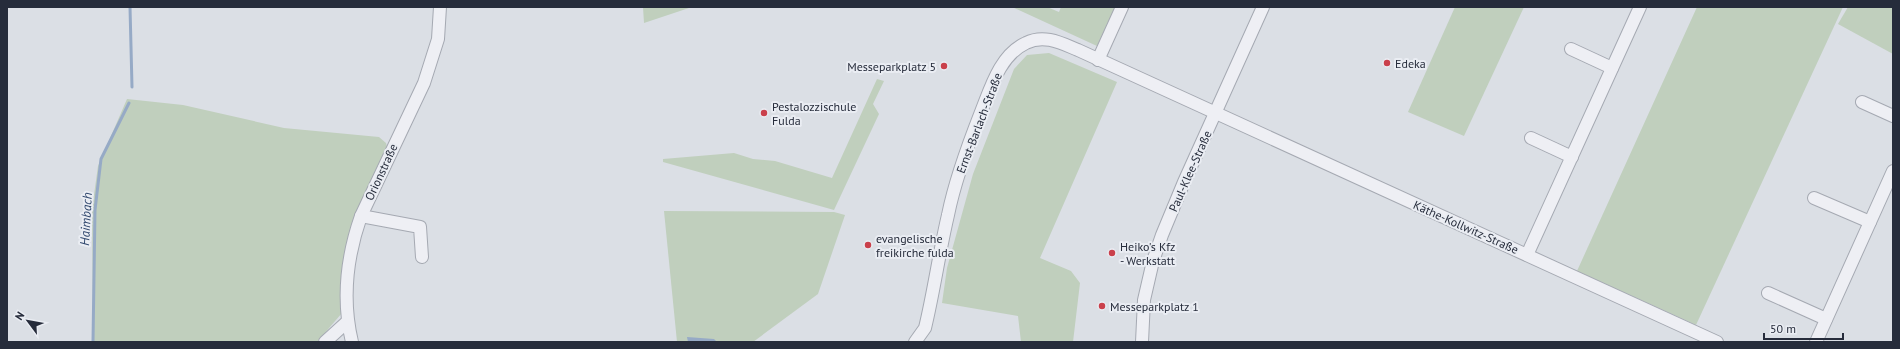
<svg xmlns="http://www.w3.org/2000/svg" width="1900" height="349" viewBox="0 0 1900 349" font-family="'PT Sans',sans-serif">
	<rect width="100%" height="100%" fill="#dbdfe5"/>
	<g fill="#c0cfbd">
		<path d="M643 7H692L644 23Z"/>
		<path d="M1012 7H1047L1059 12 1061 7H1115L1097 46Z"/>
		<path d="M1455 7H1524L1464 136 1408 112Z"/>
		<path d="M1697 7H1843L1696 325 1577 271Z"/>
		<path d="M1848 7H1893V54L1838 24Z"/>
		<path d="M1049 53 1117 82 1040 258 1071 271 1080 283 1073 342H1021L1018 316 942 303 947 268 973 174 1014 69 1027 55Z"/>
		<path d="M877 79 884 81 873 104 879 114 834 210 663 162V159L734 153 753 159 775 161 832 178Z"/>
		<path d="M127 99 183 105 284 128 379 137 386 143 387 147 346 250 342 313 317 342H93L92 209 98 166Z"/>
		<path d="M664 211 834 212 845 215 818 294 753 342H677Z"/>
	</g>
	<path fill="#96aac6" d="M687 337 714 339 717 342H688Z"/>
	<g fill="none" stroke-linecap="round" stroke-linejoin="round">
		<g stroke="#96aac6" stroke-width="3">
			<path d="M130 7 132 87"/>
			<path d="M93 342 95 210 101 159 129 103"/>
		</g>
		<g stroke="#a5a9b2" stroke-width="14">
			<g id="street">
				<path d="M1571 49 1612 68"/>
				<path d="M1098 60 1122 7"/>
				<path d="M1862 102 1893 116"/>
				<path d="M1531 138 1572 157"/>
				<path d="M1814 198 1870 222"/>
				<path d="M361 216 420 227 422 257"/>
				<path d="M1527 255 1640 7"/>
				<path d="M1768 293 1826 319"/>
				<path d="M325 342 347 322"/>
				<path d="M352 342C342 300 347 256 361 216L424 83 438 39 440 7"/>
				<path d="M915 342 925 328C934 291 939 253 948 215 955 180 968 145 981 112 991 87 1000 55 1026 43 1044 34 1061 43 1078 50L1717 342"/>
				<path d="M1142 342 1144 300 1153 261 1162 235 1184 182 1263 7"/>
				<path d="M1816 342 1893 171"/>
			</g>
		</g>
		<use href="#street" stroke="#eeeff4" stroke-width="12"/>
	</g>
	<g fill="#ca404b" stroke="#eaedf3" stroke-width="1.5">
		<circle cx="1387" cy="63" r="4"/>
		<circle cx="944" cy="66" r="4"/>
		<circle cx="764" cy="113" r="4"/>
		<circle cx="868" cy="245" r="4"/>
		<circle cx="1112" cy="253" r="4"/>
		<circle cx="1102" cy="306" r="4"/>
	</g>
	<g text-anchor="middle" dominant-baseline="central" stroke-width="4" stroke-linejoin="round" paint-order="stroke">
		<g font-size="12" fill="#262c3b" stroke="#eaedf3" text-anchor="start">
			<text x="1395" y="63">Edeka</text>
			<text x="936" y="66" text-anchor="end">Messeparkplatz 5</text>
			<text x="772" y="106">Pestalozzischule<tspan x="772" dy="14">Fulda</tspan></text>
			<text x="876" y="238">evangelische<tspan x="876" dy="14">freikirche fulda</tspan></text>
			<text x="1120" y="246">Heiko's Kfz<tspan x="1120" dy="14">- Werkstatt</tspan></text>
			<text x="1110" y="306">Messeparkplatz 1</text>
		</g>
		<g font-size="12" fill="#262c3b" stroke="#eaedf3">
			<text transform="translate(979 123) rotate(-69)">Ernst-Barlach-Straße</text>
			<text transform="translate(1190 171) rotate(-66)">Paul-Klee-Straße</text>
			<text transform="translate(381 172) rotate(-65)">Orionstraße</text>
			<text transform="translate(1466 227) rotate(24)">Käthe-Kollwitz-Straße</text>
		</g>
		<g font-size="13" font-style="italic" fill="#31486e" stroke="#eaedf3">
			<text transform="translate(86 219) rotate(-87)">Haimbach</text>
		</g>
	</g>
	<rect width="1900" height="349" fill="none" stroke="#262c3b" stroke-width="16"/>
	<g transform="translate(28 321) rotate(302)" stroke="#eaedf3" stroke-width="3" paint-order="stroke">
	<path d="M0-3L7 15L0 10L-7 15Z" fill="#262c3b"/>
	<text y="-6" font-size="11" font-weight="bold" text-anchor="middle" fill="#262c3b">N</text>
	</g>
	<path d="M1764 333v6h79v-6" fill="none" stroke="#262c3b" stroke-width="2"/>
	<text x="1770" y="333" font-size="12" fill="#262c3b" stroke="#eaedf3" stroke-width="3" paint-order="stroke">50 m</text>
</svg>
